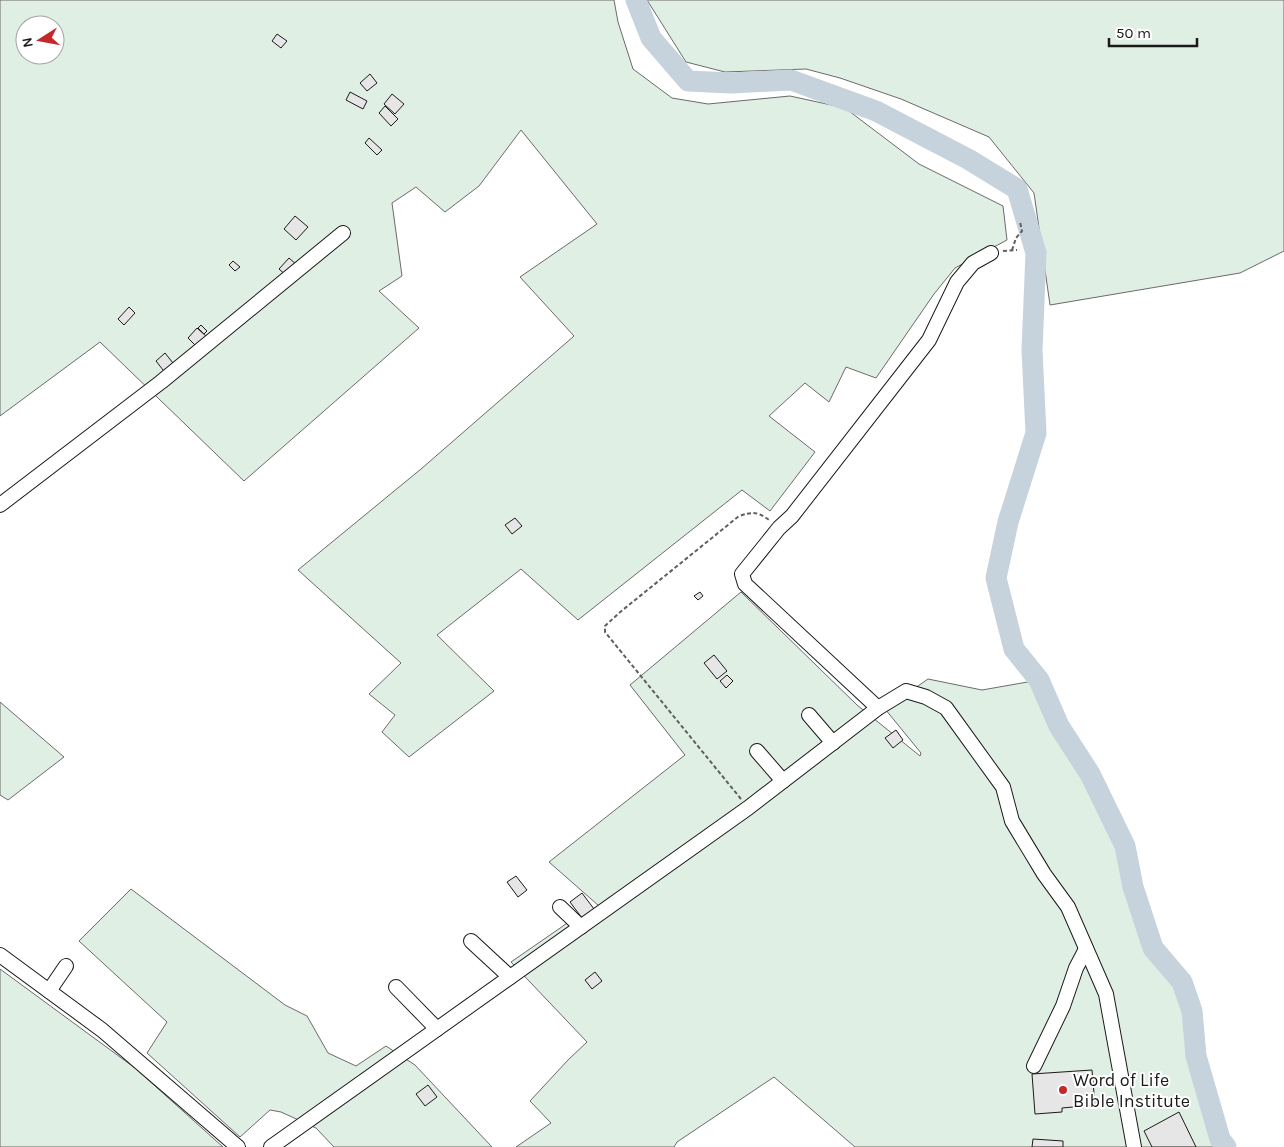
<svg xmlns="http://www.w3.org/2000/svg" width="1284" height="1147" viewBox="0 0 1284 1147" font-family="Karla,sans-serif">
	<rect width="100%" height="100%" fill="#fff"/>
	<g fill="#e0efe3" stroke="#6a6a6a" fill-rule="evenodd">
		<path d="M0 0H614L618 22 633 69 672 98 708 104 790 96 845 108 919 164 1003 206 1007 240 955 268 934 294 876 378 846 367 829 402 805 383 769 416 815 452 770 511 742 490 578 620 521 569 437 635 494 691 409 757 382 732 395 715 369 694 401 663 298 570 421 469 574 336 520 277 597 224 521 130 479 186 445 212 416 187 392 203 402 276 379 291 419 328 244 481 100 342 0 416ZM25 25H55V55H25Z"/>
		<path d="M647 0H1284V251L1240 273 1050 305 1034 193 989 137 901 99 840 78 806 69 725 72 686 62Z"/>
		<path d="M741 592 857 705 920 756 921 753 885 709 928 679 982 690 1039 680 1059 726 1090 774 1125 846 1153 948 1182 982 1192 1011 1196 1056 1220 1139 1226 1147H855L774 1077 677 1142 674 1147H516L551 1123 530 1101 568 1060 587 1042 511 962 576 917 599 906 549 862 685 755 630 685Z"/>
		<path d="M0 702 64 757 8 800 0 795Z"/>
		<path d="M131 889 285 1005 307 1016 328 1053 356 1066 386 1046 415 1065 492 1147H334L316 1128 281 1112 270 1110 240 1137 147 1053 167 1022 79 941Z"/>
		<path d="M0 969 135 1068 223 1147H0Z"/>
	</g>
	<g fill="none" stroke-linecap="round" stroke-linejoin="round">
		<path stroke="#c6d2dc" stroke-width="21" d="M636 0 651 38 688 81 731 83 791 80 876 111 968 159 1017 189 1036 253 1032 350 1036 433 1008 522 996 578 1014 649 1039 680 1059 726 1090 774 1125 846 1133 887 1153 948 1182 982 1192 1011 1196 1056 1220 1139 1226 1147"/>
	</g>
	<g fill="#e6e6e6" stroke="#1a1a1a">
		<path d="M277 34 287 41 281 48 272 41Z"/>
		<path d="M370 74 377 83 367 91 360 83Z"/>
		<path d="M350 92 367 101 363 109 346 100Z"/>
		<path d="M392 94 404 104 395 114 384 104Z"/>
		<path d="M385 106 398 119 391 126 379 113Z"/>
		<path d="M369 138 382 150 377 155 365 143Z"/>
		<path d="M295 216 308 227 296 240 284 229Z"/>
		<path d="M289 258 298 266 288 277 279 269Z"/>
		<path d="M233 261 240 267 235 271 229 265Z"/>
		<path d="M129 307 135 313 124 325 118 319Z"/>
		<path d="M201 325 207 331 204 334 198 328Z"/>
		<path d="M197 328 207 337 197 347 188 338Z"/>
		<path d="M165 353 177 368 167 375 156 361Z"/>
		<path d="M515 518 522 526 512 534 505 525Z"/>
		<path d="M700 592 703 596 698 600 694 596Z"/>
		<path d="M714 655 727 671 717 679 704 663Z"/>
		<path d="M727 675 733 681 726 688 720 681Z"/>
		<path d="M896 730 903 740 893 748 885 738Z"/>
		<path d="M516 876 527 890 518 897 507 882Z"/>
		<path d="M582 893 594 909 582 918 570 902Z"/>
		<path d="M595 972 602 981 592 989 585 980Z"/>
		<path d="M1092 1070 1095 1105 1062 1108V1112L1035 1114 1032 1074Z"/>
		<path d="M428 1085 437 1097 425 1106 416 1094Z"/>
		<path d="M1179 1112 1196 1147H1152L1144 1131Z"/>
		<path d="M1033 1139 1063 1141V1147H1032Z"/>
	</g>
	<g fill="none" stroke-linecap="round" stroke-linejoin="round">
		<g stroke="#1a1a1a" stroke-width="16">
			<g id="minor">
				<path d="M0 505 161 382 343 233"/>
				<path d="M878 708 745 584 742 574 779 528 792 516 929 340 957 282 973 263 991 253"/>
				<path d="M809 715 833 743"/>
				<path d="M757 751 783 781"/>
				<path d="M560 907 581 927"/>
				<path d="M471 941 510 977"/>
				<path d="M0 955 102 1030 238 1147"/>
				<path d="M396 987 437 1029"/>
				<path d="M49 991 66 966"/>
				<path d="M1034 1066 1063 1006 1076 968 1086 949"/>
				<path d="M271 1147 748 808 878 708 906 691 926 697 946 708 1003 787 1012 821 1044 874 1068 907 1106 994 1134 1147"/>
			</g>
		</g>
		<g stroke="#5f5f5f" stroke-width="2" stroke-dasharray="4 2.5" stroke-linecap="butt">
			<path d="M1012 250 1016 238 1022 231 1020 222"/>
			<path d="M1003 251 1017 250"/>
			<path d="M741 799 605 632V626L619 613 739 516C752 512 757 511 769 520"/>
		</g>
		<use href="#minor" stroke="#fff" stroke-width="14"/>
	</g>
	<circle fill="#c62828" stroke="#fff" stroke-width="2" cx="1063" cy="1090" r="5"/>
	<g text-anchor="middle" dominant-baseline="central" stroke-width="4" stroke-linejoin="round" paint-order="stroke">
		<g font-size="18" fill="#1a1a1a" stroke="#fff" text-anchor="start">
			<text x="1073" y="1080">Word of Life<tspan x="1073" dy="21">Bible Institute</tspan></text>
		</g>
	</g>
	<g transform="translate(40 40) rotate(259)"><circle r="24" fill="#ffffff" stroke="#a3a3a3"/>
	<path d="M0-4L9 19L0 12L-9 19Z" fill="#c62828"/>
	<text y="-8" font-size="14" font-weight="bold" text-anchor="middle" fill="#1a1a1a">N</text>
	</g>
	<path d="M1109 38v8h88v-8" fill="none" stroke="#1a1a1a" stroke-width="2.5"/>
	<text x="1116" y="38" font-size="15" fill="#1a1a1a" stroke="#ffffff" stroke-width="4" paint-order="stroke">50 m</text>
</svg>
